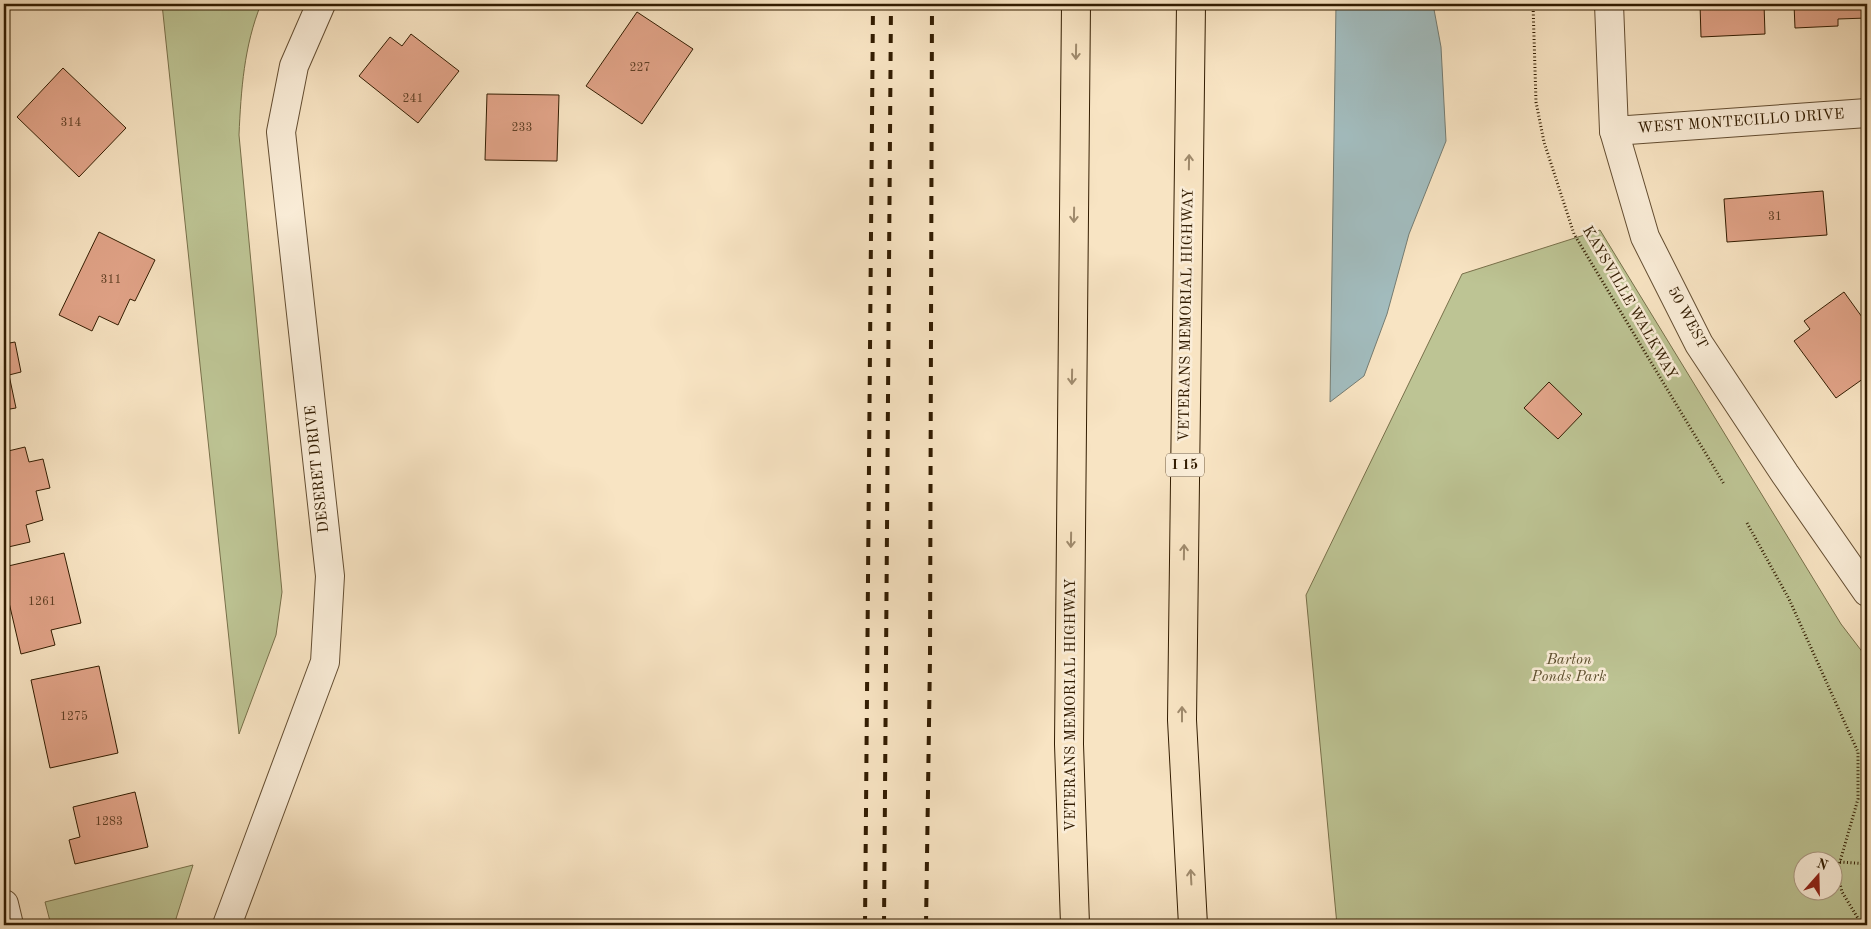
<svg xmlns="http://www.w3.org/2000/svg" width="1871" height="929" viewBox="0 0 1871 929" font-family="'Old Standard TT',serif">
	<rect width="100%" height="100%" fill="#f8e4c3"/>
	<filter id="stains"><feTurbulence type="fractalNoise" baseFrequency=".004" numOctaves="4"/><feColorMatrix values="0 0 0 0 .2 0 0 0 0 .09 0 0 0 0 .02 0 0 0 .5 -.17"/></filter>
	<radialGradient id="worn" r=".72"><stop offset=".6" stop-color="#630" stop-opacity="0"/><stop offset="1" stop-color="#630" stop-opacity=".3"/></radialGradient>
	<g fill="#bdc494" stroke="#78704a" fill-rule="evenodd">
		<path d="M162 4H261C244 46 241 90 239 135L282 592 276 635 239 734Z"/>
		<path d="M1600 230 1841 624 1867 658V925H1337L1306 595 1462 274ZM1804 862H1834V892H1804Z"/>
		<path d="M193 865 174 925H51L45 902Z"/>
	</g>
	<path fill="#a2bcbe" stroke="#757c72" d="M1336 4H1433L1441 47 1446 141 1409 234 1387 314 1364 376 1330 402Z"/>
	<g fill="#e2a489" stroke="#321c01">
		<path d="M1700 4H1764L1765 34 1701 37Z"/>
		<path d="M1794 4H1867V18L1838 19V26L1795 28Z"/>
		<path d="M637 12 693 49 642 124 586 86Z"/>
		<path d="M411 34 459 71 418 123 359 76 390 37 402 46Z"/>
		<path d="M63 68 126 128 79 177 17 117Z"/>
		<path d="M487 94 559 95 557 161 485 160Z"/>
		<path d="M1823 191 1827 235 1727 242 1724 199Z"/>
		<path d="M99 232 155 260 135 301 130 299 118 325 99 316 92 331 59 315Z"/>
		<path d="M1844 292 1867 324V376L1836 398 1794 341 1810 329 1804 321Z"/>
		<path d="M15 342 21 372 9 375 16 408 4 410V344Z"/>
		<path d="M1549 382 1582 414 1558 439 1524 408Z"/>
		<path d="M25 447 29 462 43 459 50 488 36 491 43 520 26 525 30 542 4 548V452Z"/>
		<path d="M64 553 81 623 51 630 55 645 21 654 4 581V567Z"/>
		<path d="M99 666 118 753 50 768 31 680Z"/>
		<path d="M135 792 148 847 75 864 69 840 80 837 73 807Z"/>
	</g>
	<g fill="none" stroke-linecap="round" stroke-linejoin="round">
		<g stroke="#644e32" stroke-width="30">
			<g id="minor">
				<path d="M1609 4 1614 131 1645 237 1699 344 1785 474 1867 592"/>
				<path d="M1614 131 1867 113"/>
				<path d="M4 904 9 925"/>
				<path d="M227 925 325 662 330 576 281 132 294 66 321 4"/>
			</g>
		</g>
		<g stroke="#321c01" stroke-width="30">
			<g id="highway">
				<path d="M1191 4 1182 720 1193 925"/>
				<path d="M1075 925 1069 744 1076 4"/>
			</g>
		</g>
		<g stroke="#321c01" stroke-width="3" stroke-dasharray="1 2.5" stroke-linecap="butt">
			<path d="M1533 4 1536 102 1544 142 1574 234 1724 484"/>
			<path d="M1747 523 1789 599 1858 752V799L1837 872 1842 892 1862 925"/>
			<path d="M1840 862 1867 864"/>
		</g>
		<use href="#minor" stroke="#faedd8" stroke-width="28"/>
		<use href="#highway" stroke="#f8e4c3" stroke-width="28"/>
		<g stroke="#321c01" stroke-width="4" stroke-dasharray="9 9" stroke-linecap="butt">
			<path d="M865 925 873 4"/>
			<path d="M884 925 891 4"/>
			<path d="M926 925 930 657 932 4"/>
		</g>
	</g>
	<defs><path id="oneway-shaft" d="M-6 0H5M1.5-3L5.5 0L1.5 3" fill="none" stroke-width="1.6" stroke-linecap="round" stroke-linejoin="round" transform="scale(1.25)"/></defs>
	<g stroke="#9f8a6c">
		<use href="#oneway-shaft" transform="translate(1076 52) rotate(91)"/>
		<use href="#oneway-shaft" transform="translate(1189 162) rotate(-89)"/>
		<use href="#oneway-shaft" transform="translate(1074 215) rotate(91)"/>
		<use href="#oneway-shaft" transform="translate(1072 377) rotate(91)"/>
		<use href="#oneway-shaft" transform="translate(1071 540) rotate(91)"/>
		<use href="#oneway-shaft" transform="translate(1184 552) rotate(-89)"/>
		<use href="#oneway-shaft" transform="translate(1182 714) rotate(-90)"/>
		<use href="#oneway-shaft" transform="translate(1191 877) rotate(-93)"/>
	</g>
	<g text-anchor="middle" dominant-baseline="central" stroke-width="5" stroke-linejoin="round" paint-order="stroke">
		<g font-size="12" fill="#5e3e23">
			<text x="640" y="68">227</text>
			<text x="413" y="99">241</text>
			<text x="71" y="123">314</text>
			<text x="522" y="128">233</text>
			<text x="1775" y="217">31</text>
			<text x="111" y="280">311</text>
			<text x="42" y="602">1261</text>
			<text x="74" y="717">1275</text>
			<text x="109" y="822">1283</text>
		</g>
		<rect fill="#faedd8" stroke="#6e5b42" stroke-width="1" x="1166" y="453.5" width="38" height="23" rx="4"/>
		<g font-size="14" font-weight="bold" fill="#321c01">
			<text x="1185" y="465">I 15</text>
		</g>
		<g font-size="15" fill="#321c01" stroke="#faedd8">
			<text transform="translate(1741 122) rotate(-4)">WEST MONTECILLO DRIVE</text>
			<text transform="translate(1629 303) rotate(60)">KAYSVILLE WALKWAY</text>
			<text transform="translate(1187 315) rotate(-89)">VETERANS MEMORIAL HIGHWAY</text>
			<text transform="translate(1687 318) rotate(62)">50 WEST</text>
			<text transform="translate(318 469) rotate(-96)">DESERET DRIVE</text>
			<text transform="translate(1071 705) rotate(-90)">VETERANS MEMORIAL HIGHWAY</text>
		</g>
		<g font-size="15" font-style="italic" fill="#5c4e2d" stroke="#faedd8">
			<text x="1569" y="660">Barton<tspan x="1569" dy="17">Ponds Park</tspan></text>
		</g>
	</g>
	<rect width="1871" height="929" fill="none" stroke="#f8e4c3" stroke-width="20"/>
	<rect x="5" y="5" width="1861" height="919" fill="none" stroke="#321c01" stroke-width="2.5"/>
	<rect x="10" y="10" width="1851" height="909" fill="none" stroke="#321c01"/>
	<g transform="translate(1818 876) rotate(20)"><circle r="24" fill="#faedd8" stroke="#aa9982"/>
	<path d="M0-4L9 19L0 12L-9 19Z" fill="#8f2418"/>
	<text y="-8" font-size="14" font-weight="bold" text-anchor="middle" fill="#321c01">N</text>
	</g>
	<rect width="100%" height="100%" filter="url(#stains)"/>
	<rect width="100%" height="100%" fill="url(#worn)"/>
</svg>
